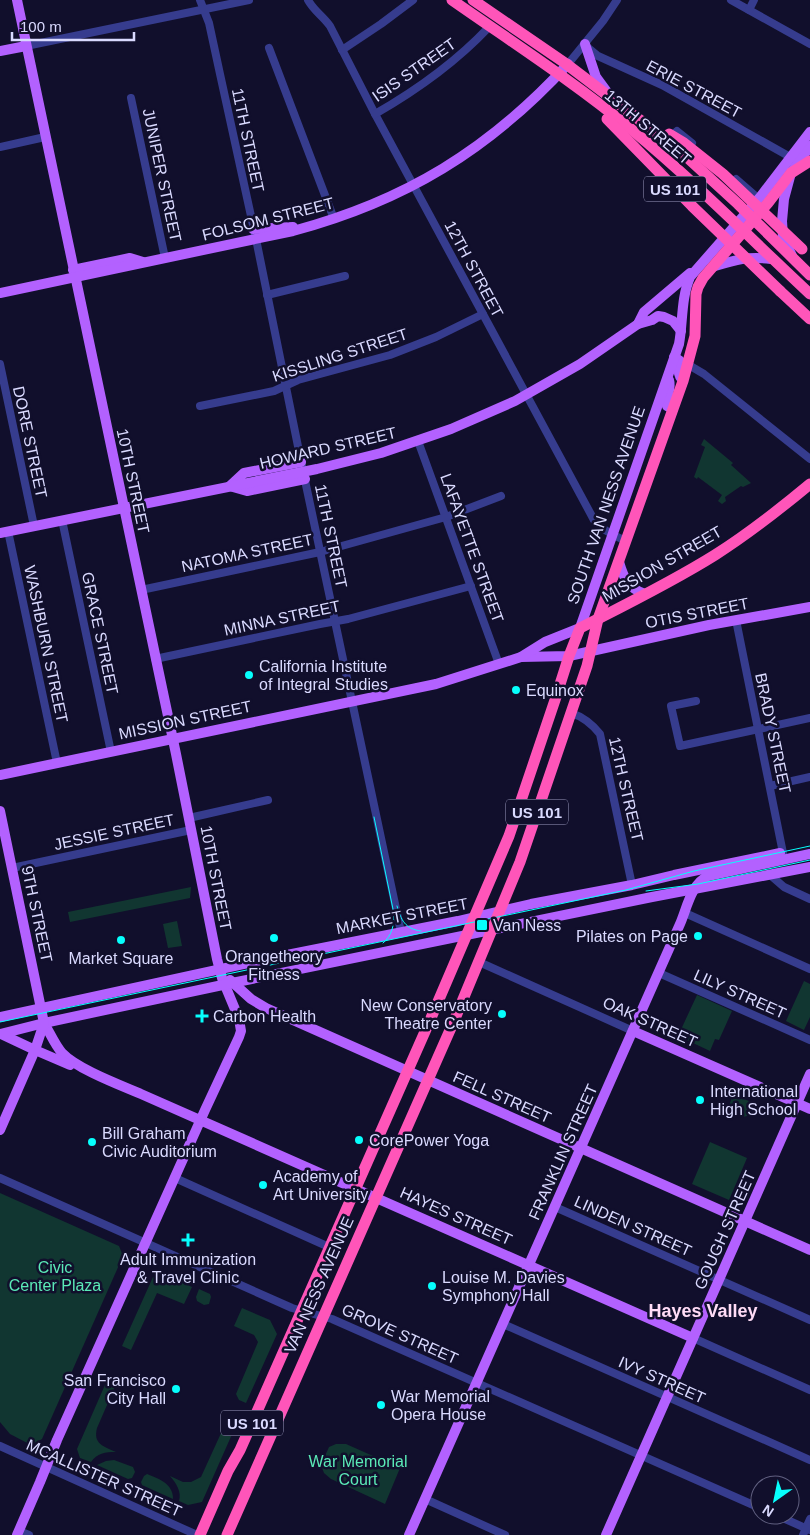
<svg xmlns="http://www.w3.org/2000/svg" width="810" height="1535" viewBox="0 0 810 1535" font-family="Arial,sans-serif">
	<rect width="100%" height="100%" fill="#110f2c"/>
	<g fill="#113631">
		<path d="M704 439 733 463 731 465 751 483 743 487 741 486 725 497 726 501 722 504 718 501 722 495 698 477 697 479 694 477 705 447 701 445Z"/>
		<path d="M191 887 190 898 70 922 68 912Z"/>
		<path d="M177 921 182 946 168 948 163 924Z"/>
		<path d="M804 981 810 984V1017L804 1030 786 1021Z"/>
		<path d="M697 995 732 1011 719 1040 715 1039 710 1051 678 1036Z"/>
		<path d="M733 1094 753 1103 747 1116 743 1117 728 1109Z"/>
		<path d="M710 1142 747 1158 729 1200 692 1184Z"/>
		<path d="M0 1193 119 1246 123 1256 42 1439 31 1445 10 1434 0 1422Z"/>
		<path d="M162 1273 192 1287 184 1304 157 1293 131 1350 122 1346 153 1277Z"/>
		<path d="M199 1289 210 1294 211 1297 209 1304 204 1305 197 1301 196 1297Z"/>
		<path d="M242 1308 270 1320 277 1334 246 1403 239 1400 236 1394 258 1342 254 1335 234 1326Z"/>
		<path d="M108 1378 117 1382 97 1428C93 1444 103 1446 116 1452 105 1452 97 1453 91 1462L80 1458 77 1449Z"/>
		<path d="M222 1431 233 1432 202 1502 188 1505 179 1501C182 1492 176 1483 170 1476L183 1482H191L201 1477Z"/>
		<path d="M336 1444H346L400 1468 385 1504 331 1479 324 1473 321 1465 329 1447Z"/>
		<path d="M114 1460 133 1467 135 1472 132 1478 128 1479 97 1465 106 1461Z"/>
		<path d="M147 1474C160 1479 173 1484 173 1499L142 1485 141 1482 144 1476Z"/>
	</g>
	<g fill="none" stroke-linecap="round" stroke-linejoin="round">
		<g stroke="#363c8e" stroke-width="8">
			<path d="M200 0 209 23 220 74 256 239 303 471 401 932"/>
			<path d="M308 0C314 11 323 16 330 26L375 114 594 520C602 530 615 536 626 541"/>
			<path d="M731 0 810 44"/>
			<path d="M749 10 754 0"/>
			<path d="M26 46 249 0"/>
			<path d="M586 46 598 56 662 85 792 158"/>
			<path d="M269 48 334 219"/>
			<path d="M342 50 381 24 413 0"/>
			<path d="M568 64 603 21 617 0"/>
			<path d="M131 98 165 258"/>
			<path d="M375 114C417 90 456 62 489 27"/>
			<path d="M670 137 677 131 692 143"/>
			<path d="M0 147 45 137"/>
			<path d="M736 179 759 199"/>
			<path d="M267 295 345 276"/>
			<path d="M0 364 34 526"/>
			<path d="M687 364 704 374 810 459"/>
			<path d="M200 406 274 391 298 380 390 355 436 337 483 314"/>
			<path d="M418 441 499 664"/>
			<path d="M62 520 111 752"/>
			<path d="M8 531 57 763"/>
			<path d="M141 590 320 552 446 517 501 496"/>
			<path d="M736 620 783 853"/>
			<path d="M155 659 320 624 348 619 471 586"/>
			<path d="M696 701 671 706 680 746 810 718"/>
			<path d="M571 713C584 717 592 724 600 734L632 885"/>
			<path d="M770 786 810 777"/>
			<path d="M189 818 268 800"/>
			<path d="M12 868 191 830"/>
			<path d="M769 874 784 887 810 899"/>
			<path d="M685 913 810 969"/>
			<path d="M479 962 633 1031"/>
			<path d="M659 973 810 1040"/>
			<path d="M0 1178 292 1308 332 1319 760 1508"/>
			<path d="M175 1178 329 1247"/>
			<path d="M555 1207 810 1320"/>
			<path d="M503 1324 810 1460"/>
			<path d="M693 1338 810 1390"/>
			<path d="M0 1446 197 1535"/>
			<path d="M425 1499 505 1535"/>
			<path d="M776 1515 810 1530"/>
			<path d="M19 1531 29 1535"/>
			<path d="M803 1535 810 1519"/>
		</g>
		<g stroke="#b361ff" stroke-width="10">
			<path d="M17 0 176 754 217 959 222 978 239 1019 241 1031 239 1037 205 1110 57 1440 40 1482 17 1535"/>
			<path d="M585 44 596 77 607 92"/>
			<path d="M0 51 26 46"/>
			<path d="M253 229 293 227"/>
			<path d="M792 256 783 237 782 221 784 199 791 173 810 146"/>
			<path d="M712 267C735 260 747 256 771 259"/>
			<path d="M73 270 130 258 143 262"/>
			<path d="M0 293 293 231C405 201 489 150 568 64"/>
			<path d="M638 324 644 312 690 273"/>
			<path d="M674 357 680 361C680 369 676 373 683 381"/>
			<path d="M669 380C672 389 665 398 667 406L673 409"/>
			<path d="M230 486 244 473 301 462"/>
			<path d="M233 487 247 491 305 479"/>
			<path d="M0 533 317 469 381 453 451 429 515 401 580 364 638 324 652 320 658 316 664 317 673 321 681 331"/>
			<path d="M619 562C624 579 628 588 645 594"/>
			<path d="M521 657 569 656 709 625 810 607"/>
			<path d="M0 775 436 684 521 657 545 642 580 628 679 344C683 322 681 298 690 277L761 196 810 132"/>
			<path d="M0 811 44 1023C50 1033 55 1045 62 1053 77 1069 120 1085 141 1094L693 1338"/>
			<path d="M230 980 251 999 266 1008 810 1250"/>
			<path d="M0 1017 272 958 458 921 531 904 632 885 674 875 780 853"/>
			<path d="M633 1031 810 1109"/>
			<path d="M1 1034 44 1023 232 983 652 897 810 867"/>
			<path d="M1 1034 35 1050 70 1065"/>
			<path d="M0 1130 35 1050 44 1023"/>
			<path d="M409 1535 680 924C687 908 691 884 708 876L810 854"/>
			<path d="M606 1535 810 1074"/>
		</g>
		<g stroke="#ff55b9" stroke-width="11">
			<path d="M780 291 810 319"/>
			<path d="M200 1535 228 1471 240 1450 431 1018 509 836 555 700 569 656 580 628C625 605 672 582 715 555 748 534 780 509 810 484"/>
			<path d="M227 1535 454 1021 520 862 587 666 598 619 683 381 695 336 696 294 698 287 703 278 768 203 791 173 810 161"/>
		</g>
		<g stroke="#06fffd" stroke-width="1">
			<path d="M374 817 394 914C394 925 392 936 383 943"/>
			<path d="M646 891 698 884 810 860"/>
			<path d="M397 906C401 920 405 929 421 931"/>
			<path d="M0 1022 626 890 694 871 810 846"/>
		</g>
		<g stroke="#ff55b9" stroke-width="11">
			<path d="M452 0C512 42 574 82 631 129 694 181 751 239 810 294"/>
			<path d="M473 0 565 63 678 149 738 204 810 275"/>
			<path d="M607 119 692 206 780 291"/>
			<path d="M669 134 684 143 723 174 802 249"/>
		</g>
	</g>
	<g fill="#06fffd" stroke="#110f2c" stroke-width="2">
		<circle cx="249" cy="675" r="5"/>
		<circle cx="516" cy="690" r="5"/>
		<rect x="476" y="919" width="12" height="12" rx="2.5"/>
		<circle cx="698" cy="936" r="5"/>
		<circle cx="274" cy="938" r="5"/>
		<circle cx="121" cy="940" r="5"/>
		<circle cx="502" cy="1014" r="5"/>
		<path d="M199.5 1008.5h5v5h5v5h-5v5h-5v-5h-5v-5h5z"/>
		<circle cx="700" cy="1100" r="5"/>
		<circle cx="359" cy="1140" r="5"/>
		<circle cx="92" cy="1142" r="5"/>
		<circle cx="263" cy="1185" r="5"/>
		<path d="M185.5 1232.5h5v5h5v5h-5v5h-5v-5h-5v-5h5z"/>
		<circle cx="432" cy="1286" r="5"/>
		<circle cx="176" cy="1389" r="5"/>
		<circle cx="381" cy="1405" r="5"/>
	</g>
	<g text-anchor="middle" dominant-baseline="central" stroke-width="5" stroke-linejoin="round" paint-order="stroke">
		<g fill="#110f2c" stroke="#9e9dc0" stroke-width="1">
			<rect x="644" y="176.5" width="62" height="25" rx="4"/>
			<rect x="506" y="799.5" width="62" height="25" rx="4"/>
			<rect x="221" y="1410.5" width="62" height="25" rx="4"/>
		</g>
		<g font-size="15" font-weight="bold" fill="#dadaff">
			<text x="675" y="189">US 101</text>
			<text x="537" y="812">US 101</text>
			<text x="252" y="1423">US 101</text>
		</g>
		<g font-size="16" fill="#dadaff" stroke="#110f2c">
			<text transform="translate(414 70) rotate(-35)">ISIS STREET</text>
			<text transform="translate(694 89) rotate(28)">ERIE STREET</text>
			<text transform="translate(648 127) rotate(40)">13TH STREET</text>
			<text transform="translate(248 140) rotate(78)">11TH STREET</text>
			<text transform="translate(162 175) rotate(78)">JUNIPER STREET</text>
			<text transform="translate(268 219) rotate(-14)">FOLSOM STREET</text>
			<text transform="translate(474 269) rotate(62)">12TH STREET</text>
			<text transform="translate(340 355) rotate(-18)">KISSLING STREET</text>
			<text transform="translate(30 442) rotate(78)">DORE STREET</text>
			<text transform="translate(328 448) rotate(-13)">HOWARD STREET</text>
			<text transform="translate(133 481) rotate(78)">10TH STREET</text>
			<text transform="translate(606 505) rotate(-71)">SOUTH VAN NESS AVENUE</text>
			<text transform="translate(331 536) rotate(78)">11TH STREET</text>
			<text transform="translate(472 548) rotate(70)">LAFAYETTE STREET</text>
			<text transform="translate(247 553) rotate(-12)">NATOMA STREET</text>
			<text transform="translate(662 564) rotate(-30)">MISSION STREET</text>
			<text transform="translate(697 613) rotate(-11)">OTIS STREET</text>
			<text transform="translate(282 618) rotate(-12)">MINNA STREET</text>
			<text transform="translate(100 633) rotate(78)">GRACE STREET</text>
			<text transform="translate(46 644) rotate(78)">WASHBURN STREET</text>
			<text transform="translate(185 720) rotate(-12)">MISSION STREET</text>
			<text transform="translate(773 733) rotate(78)">BRADY STREET</text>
			<text transform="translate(626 789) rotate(77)">12TH STREET</text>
			<text transform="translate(114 832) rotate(-12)">JESSIE STREET</text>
			<text transform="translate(216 878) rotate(79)">10TH STREET</text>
			<text transform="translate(37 914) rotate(78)">9TH STREET</text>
			<text transform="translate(402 916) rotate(-11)">MARKET STREET</text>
			<text transform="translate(740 994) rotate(24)">LILY STREET</text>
			<text transform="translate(650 1022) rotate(24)">OAK STREET</text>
			<text transform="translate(502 1097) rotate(24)">FELL STREET</text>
			<text transform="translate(563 1152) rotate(-66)">FRANKLIN STREET</text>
			<text transform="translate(456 1216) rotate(24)">HAYES STREET</text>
			<text transform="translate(633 1226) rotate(24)">LINDEN STREET</text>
			<text transform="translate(725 1230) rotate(-66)">GOUGH STREET</text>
			<text transform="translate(319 1285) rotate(-66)">VAN NESS AVENUE</text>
			<text transform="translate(400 1334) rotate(24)">GROVE STREET</text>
			<text transform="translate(662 1380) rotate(24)">IVY STREET</text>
			<text transform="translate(104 1478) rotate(24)">MCALLISTER STREET</text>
		</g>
		<g font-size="16" fill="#dadaff" stroke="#110f2c" text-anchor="start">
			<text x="259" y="666">California Institute<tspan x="259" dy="18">of Integral Studies</tspan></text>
			<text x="526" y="690">Equinox</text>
			<text x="493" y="925">Van Ness</text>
			<text x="688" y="936" text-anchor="end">Pilates on Page</text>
			<text x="274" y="956" text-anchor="middle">Orangetheory<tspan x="274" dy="18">Fitness</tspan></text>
			<text x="121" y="958" text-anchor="middle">Market Square</text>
			<text x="492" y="1005" text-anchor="end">New Conservatory<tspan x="492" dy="18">Theatre Center</tspan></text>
			<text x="213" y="1016">Carbon Health</text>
			<text x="710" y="1091">International<tspan x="710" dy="18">High School</tspan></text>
			<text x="102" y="1133">Bill Graham<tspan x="102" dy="18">Civic Auditorium</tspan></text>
			<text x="369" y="1140">CorePower Yoga</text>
			<text x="273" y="1176">Academy of<tspan x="273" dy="18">Art University</tspan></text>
			<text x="188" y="1259" text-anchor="middle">Adult Immunization<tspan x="188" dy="18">&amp; Travel Clinic</tspan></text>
			<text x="442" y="1277">Louise M. Davies<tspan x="442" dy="18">Symphony Hall</tspan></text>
			<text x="166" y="1380" text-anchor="end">San Francisco<tspan x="166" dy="18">City Hall</tspan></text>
			<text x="391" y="1396">War Memorial<tspan x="391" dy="18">Opera House</tspan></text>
		</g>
		<g font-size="16" fill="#5beab7" stroke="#110f2c">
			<text x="55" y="1267">Civic<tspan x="55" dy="18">Center Plaza</tspan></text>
			<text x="358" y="1461">War Memorial<tspan x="358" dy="18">Court</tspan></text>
		</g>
		<g font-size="18" font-weight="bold" fill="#ffdcf6" stroke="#110f2c">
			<text x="703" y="1311">Hayes Valley</text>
		</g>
	</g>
	<g transform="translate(775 1500) rotate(213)"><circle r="24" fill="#110f2c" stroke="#616080"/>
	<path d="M0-4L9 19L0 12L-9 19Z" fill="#06fffd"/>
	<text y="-8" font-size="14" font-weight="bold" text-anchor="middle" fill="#dadaff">N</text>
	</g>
	<path d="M12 32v8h122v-8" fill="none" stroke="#dadaff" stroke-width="2.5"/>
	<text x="20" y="32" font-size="15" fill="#dadaff" stroke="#110f2c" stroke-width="4" paint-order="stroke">100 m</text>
</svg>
